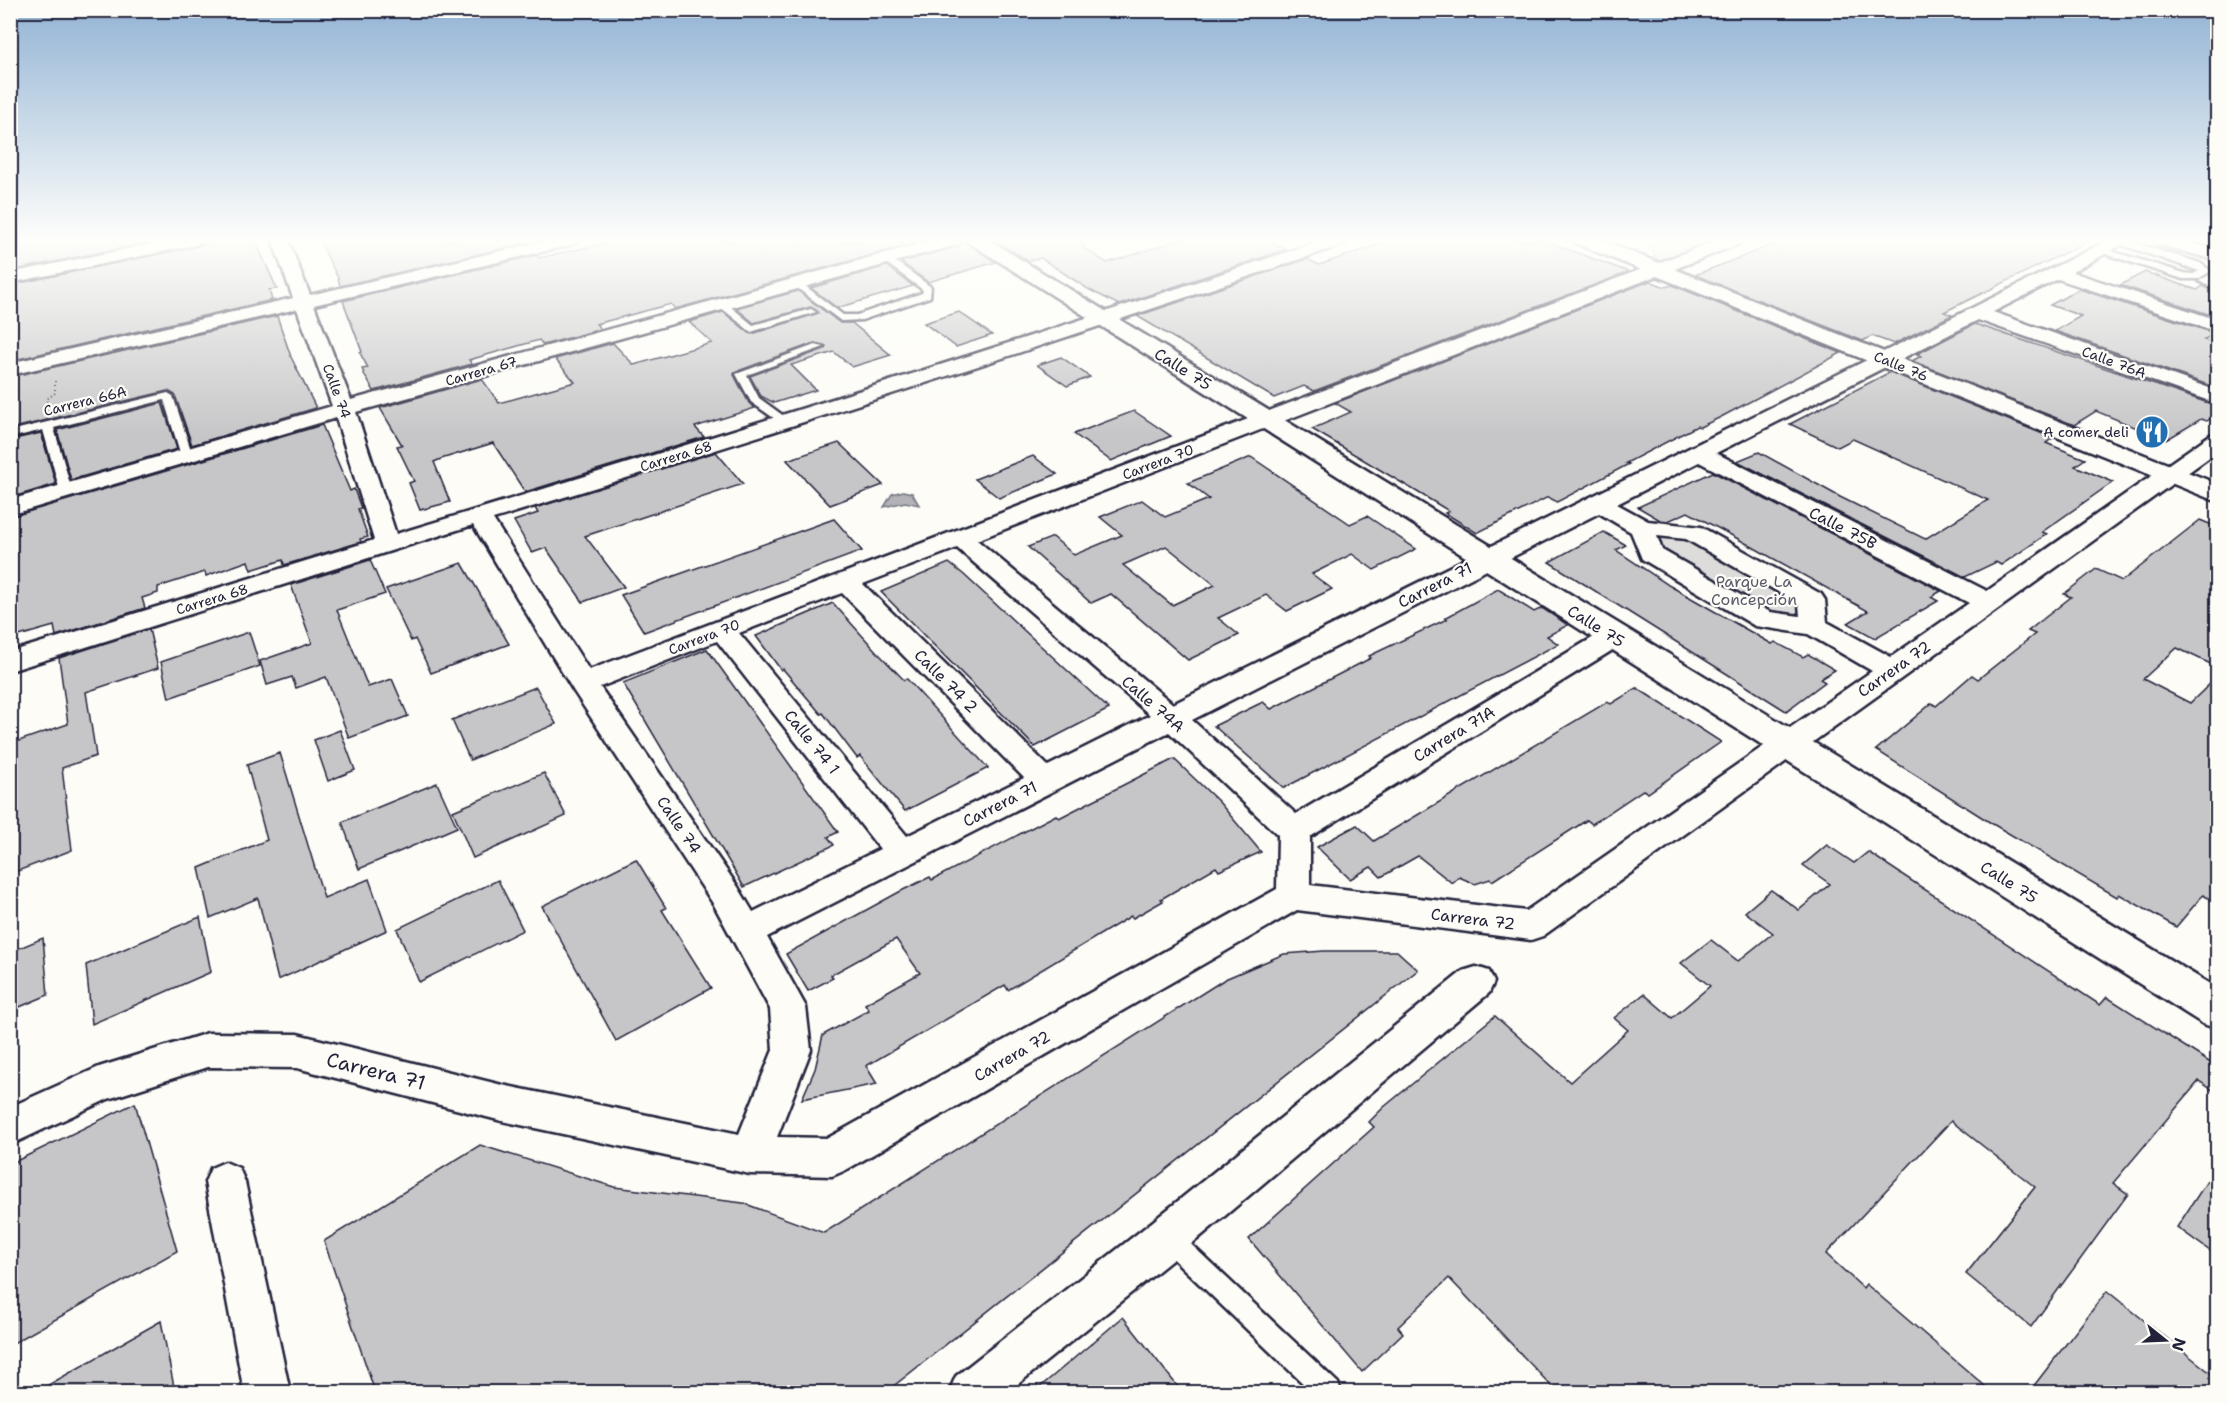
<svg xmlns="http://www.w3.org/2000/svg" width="2228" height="1403" viewBox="0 0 2228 1403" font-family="'Shantell Sans',sans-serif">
	<rect width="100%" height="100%" fill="#fdfcf7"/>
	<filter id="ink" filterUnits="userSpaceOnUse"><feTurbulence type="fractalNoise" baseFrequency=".0167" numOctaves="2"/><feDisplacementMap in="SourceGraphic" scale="12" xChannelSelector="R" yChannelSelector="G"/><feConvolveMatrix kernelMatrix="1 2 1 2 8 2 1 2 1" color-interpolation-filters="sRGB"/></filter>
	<g filter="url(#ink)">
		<g fill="#dddcdb" stroke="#807f8b" stroke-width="1.5">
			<path d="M1647 240H1715L1658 261Z"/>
			<path d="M1649 532 1690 535 1807 601V622L1765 616 1656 554Z"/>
		</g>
		<path fill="#b2b2b7" stroke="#787885" stroke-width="1.5" d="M903 491 912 493 919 505 905 502 884 507 892 494Z"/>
		<g fill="#c6c6c8" stroke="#22223b" stroke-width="1.5" fill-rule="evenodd">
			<path d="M10 240H160L10 271Z"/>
			<path d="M224 240H255L277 289 269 290 272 300 10 361V285Z"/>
			<path d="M319 240H523L526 243 340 286 338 278Z"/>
			<path d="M619 240 879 242 926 240 675 309 671 304 596 324 601 329 543 345 539 340 469 360 472 364 374 391 366 378 362 369 368 368 360 353 362 352 343 301 537 255 539 258Z"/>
			<path d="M993 240H1083V247L1107 263 1179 240H1268L1287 249 1119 305 1088 289 1041 258 1029 261Z"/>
			<path d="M1392 240H1543L1629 272 1314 391 1304 386 1274 398 1137 316 1307 259 1319 265Z"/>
			<path d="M1785 240H2091L1944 312 1952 315 1894 344 1872 336 1863 341 1695 275Z"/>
			<path d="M963 241 996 262 928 282 901 262 960 246Z"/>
			<path d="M887 266 913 286 837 308 811 288Z"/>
			<path d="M2145 272 2197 290 2203 286 2217 293V317L2120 285Z"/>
			<path d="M1650 281 1665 287 1672 285 1841 353 1721 417 1700 427 1697 426 1626 463 1629 464 1557 502 1548 497 1477 533 1445 513 1449 511 1312 429 1351 412 1335 403Z"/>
			<path d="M2079 289 2214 333 2204 340 2217 344V388L2055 331 2081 316 2050 305Z"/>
			<path d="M798 291 840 323H852L891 355 852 367 834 352 791 365 816 390 774 403 761 396 750 376 825 349 826 346 814 343 735 372 734 375 749 403 755 408 695 427 704 437 525 492 493 443 441 459 434 462 450 502 420 510 409 483 414 481 397 446 402 445 380 408 482 379 499 403 575 382 555 359 613 343 634 365 712 343 689 322 723 312 752 334 818 313 810 307 754 323 736 308Z"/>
			<path d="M959 312 992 335 956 347 924 323Z"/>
			<path d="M277 316 291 357 316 408 192 445 175 395 167 391 10 429V377Z"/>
			<path d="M1975 324 2217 406V414L2207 421 2201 419 2166 440 2096 411 2074 425 1912 361 1921 356 1917 354Z"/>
			<path d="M1061 357 1090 377 1067 386 1037 365Z"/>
			<path d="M1890 372 2053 438 2046 443 2085 459 2075 466 2113 482 2042 532 2047 534 2001 565 1996 562 1965 577 1737 461 1759 452 1840 497 1925 539 1988 500 1853 439 1838 447 1790 424Z"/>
			<path d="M162 403 177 449 71 480 57 430Z"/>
			<path d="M1134 411 1171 436 1111 461 1074 434Z"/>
			<path d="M322 425 350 491 354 489 361 508 358 509 368 537 360 539 361 542 284 565 283 560 251 570 248 561 206 576 205 572 158 587V593L142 598 145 608 56 636 54 626 12 638 13 597 10 598V517Z"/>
			<path d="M41 433 56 484 10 498V440Z"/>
			<path d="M839 443 883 485 830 505 787 460Z"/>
			<path d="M716 452 743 484 585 536 624 587 583 602 546 548 532 553 514 521 538 513 535 508Z"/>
			<path d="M1033 456 1057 474 999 498 975 479Z"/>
			<path d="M1251 457 1350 524 1367 516 1416 549 1374 570 1352 554 1312 574 1332 589 1287 611 1266 595 1218 618 1239 635 1188 660 1111 594 1091 603 1028 547 1053 537 1074 555 1122 535 1100 517 1142 500 1165 517 1209 499 1188 483ZM1166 546 1215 585 1172 605 1123 565Z"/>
			<path d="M1713 472 1941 591 1931 597 1938 601 1875 638 1848 623 1868 611 1731 535 1688 512 1668 521 1660 520 1638 507Z"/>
			<path d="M834 519 862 551 644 632 621 595Z"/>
			<path d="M2200 520 2217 527V667L2177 648 2143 679 2190 703 2217 677V903L2203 895 2176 927 2119 894 2117 897 1991 823 1876 750 1932 703 1936 706 1972 675 1978 679 2035 634 2028 631 2071 597 2064 594 2096 569 2122 581Z"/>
			<path d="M1604 532 1626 545 1616 550 1670 586 1772 644 1775 642 1803 657 1808 654 1835 670 1820 679 1825 682 1786 711 1549 562Z"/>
			<path d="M370 560 385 594 337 610 368 687 392 679 408 716 349 738 326 677 296 688 292 677 267 685 260 661 312 643 291 585Z"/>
			<path d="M462 563 509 644 431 673 415 639 411 641 386 589Z"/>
			<path d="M949 563 963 574 1109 709 1035 747 881 592Z"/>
			<path d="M1498 589 1534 612 1542 608 1568 625 1547 636 1558 644 1284 788 1214 726 1263 702 1271 709 1371 658 1369 656 1447 619 1445 618Z"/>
			<path d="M833 603 876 651 904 680 907 679 988 768 905 811 860 756 857 758 823 713 821 714 783 669 781 670 756 636Z"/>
			<path d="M149 629 158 668 86 692 96 756 62 768 72 850 10 874V744L68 724 59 658Z"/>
			<path d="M249 632 260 666 169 698 161 662Z"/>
			<path d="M707 649 838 832 828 837 834 845 744 887 623 683Z"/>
			<path d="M536 687 556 724 470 760 452 720Z"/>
			<path d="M1637 688 1721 742 1648 793 1643 790 1592 824 1587 820 1492 881 1490 879 1475 884 1459 877 1452 883 1418 856 1381 877 1371 867 1350 879 1317 847 1357 825 1374 841 1607 702 1611 704Z"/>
			<path d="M340 730 355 770 328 781 314 740Z"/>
			<path d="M280 753 324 898 369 879 387 930 278 980 258 898 210 918 199 868 267 840 247 765Z"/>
			<path d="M1174 759 1219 802 1261 852 1219 871 1216 867 1161 899 1163 901 1133 918 1131 916 1008 990 1005 985 866 1066 877 1084 802 1099 815 1069 823 1035 869 1010 865 1004 920 973 896 939 831 975 833 978 808 991 786 954 901 891 930 877 932 880 1056 815 1059 818Z"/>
			<path d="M544 773 566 816 473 858 453 811Z"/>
			<path d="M437 783 457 827 359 869 342 822Z"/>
			<path d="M1827 845 1854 863 1868 852 2100 1005 2107 997 2217 1067V1093L2199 1081 2113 1183 2128 1194 2031 1327 1966 1274 2035 1187 1951 1121 1826 1254 1863 1288 1866 1284 1992 1392H1557L1449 1278 1398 1327 1403 1333 1362 1372 1249 1239 1374 1127 1369 1122 1384 1107 1495 1016 1570 1082 1628 1030 1614 1018 1644 994 1672 1018 1710 986 1681 963 1711 940 1738 961 1773 933 1745 912 1771 890 1799 910 1830 884 1803 865Z"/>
			<path d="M636 859 666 908 662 910 711 988 616 1041 542 906Z"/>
			<path d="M498 880 523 930 419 982 397 929Z"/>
			<path d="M200 917 211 972 92 1024 86 965Z"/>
			<path d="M43 938 48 995 10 1011V952Z"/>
			<path d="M1324 951H1397L1418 970 886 1392H375L324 1241 480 1145 614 1187 743 1203 824 1233 1225 979 1284 954Z"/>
			<path d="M135 1103 177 1251 10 1345V1164Z"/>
			<path d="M2217 1166V1256L2177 1227Z"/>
			<path d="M2107 1291 2217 1378V1392H2029Z"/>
			<path d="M1123 1317 1182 1392H1034Z"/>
			<path d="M161 1321 175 1392H36Z"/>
		</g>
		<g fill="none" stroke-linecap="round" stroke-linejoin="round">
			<g stroke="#22223b" stroke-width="5">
				<g id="lane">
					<path d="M2115 240H2125L2200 263 2211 271 2198 279H2183L2096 251 2104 249 2184 273 2193 274 2199 271 2116 243Z"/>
					<path d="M885 258H891L931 287 930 297 862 320 841 321 792 284 800 282 843 315H857L922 293 923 290 885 262Z"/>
					<path d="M2218 270V277L2211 281 2218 284V291L2199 281Z"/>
					<path d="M719 302H725L753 325 811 309 816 312 751 332 719 306Z"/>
					<path d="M815 345 824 347 747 375 759 398 792 422 790 424H782L751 402 736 374Z"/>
					<path d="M168 393 173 396 193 456 191 458 187 460 181 456 164 400 54 428 72 491 66 495 60 491 43 430 10 438V431Z"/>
					<path d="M1169 1228 1177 1231 1338 1383 1341 1392H1312L1161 1247 1158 1239 1161 1231Z"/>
				</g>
			</g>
			<g stroke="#22223b" stroke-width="5">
				<g id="street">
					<path d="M171 240H203L195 245 10 283V273Z"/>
					<path d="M272 240H288L310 295 549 240H579L571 245 314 305 351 400 934 240H961L959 244 356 412 396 534C706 440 1015 343 1323 240H1347L1345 244C1062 340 778 432 493 519L589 670 1718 240H1741L1739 244 977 540 1173 704 2109 240H2130L2072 272 2218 320V332L2058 279 1993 312 2218 391V404L1978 320 1716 453 1987 591 2210 435 2218 434V451L1543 936 1531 940 1297 910 846 1170 832 1176 750 1174 502 1121 297 1068 208 1067 108 1099 10 1145V1107L99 1067 208 1033 297 1034 502 1085 739 1134 773 1050 770 1009 714 905 573 690 473 525 10 671V652L374 540 336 418 10 515V500L332 406 297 309 10 375V363L293 298ZM1699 462 1969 603 1891 657 1827 622 1825 600 1821 594 1701 527 1648 521 1617 504ZM1599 513 1631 532 1642 559 1755 626 1808 634 1872 671 1526 911 1310 885V837L1624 643 1627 637 1624 631 1614 628 1604 631 1296 814 1192 720ZM1657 536 1686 539 1799 604 1800 616 1770 612 1662 550ZM957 548 1150 715 1048 766 863 584ZM842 593 1024 778 907 836 739 633ZM717 641 880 849 753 912 738 887 600 687ZM1169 732 1278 835 1277 889 828 1138 777 1137 811 1050 806 1007 767 937Z"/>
					<path d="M2154 240H2180L2218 250V261L2156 244Z"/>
					<path d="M1476 967 1489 971 1494 982 1489 993 1182 1252 1008 1392H949L956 1376 1152 1222 1463 971Z"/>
					<path d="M225 1162 239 1168 245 1182 290 1392H244L205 1182 211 1168Z"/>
				</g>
			</g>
			<g stroke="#22223b" stroke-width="5">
				<g id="secondary">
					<path d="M965 240H989L2218 989V1029L2203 1024Z"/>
					<path d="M1574 240H1601L2218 484V502L1577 244Z"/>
				</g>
			</g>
			<path stroke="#22223b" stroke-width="2" stroke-dasharray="1 3" stroke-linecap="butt" d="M47 410V399L55 393V378"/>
			<use href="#lane" fill="#fdfcf7" fill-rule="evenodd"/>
			<use href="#street" fill="#fdfcf7" fill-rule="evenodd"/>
			<use href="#secondary" fill="#fdfcf7" fill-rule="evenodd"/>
		</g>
	</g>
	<linearGradient id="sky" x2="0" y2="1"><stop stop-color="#92b3d4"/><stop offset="0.55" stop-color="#fefefb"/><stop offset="1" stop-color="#fefefb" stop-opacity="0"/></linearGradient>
	<rect width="2228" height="436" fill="url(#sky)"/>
	<defs>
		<g id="restaurant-disc" transform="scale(1.725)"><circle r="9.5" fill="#1f6fb2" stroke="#fdfcf7"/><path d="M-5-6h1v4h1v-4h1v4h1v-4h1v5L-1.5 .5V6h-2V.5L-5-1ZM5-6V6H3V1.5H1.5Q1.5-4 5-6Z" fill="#fff"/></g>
	</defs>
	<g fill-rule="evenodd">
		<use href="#restaurant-disc" x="2152" y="432"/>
	</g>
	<g text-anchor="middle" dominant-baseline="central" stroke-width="4.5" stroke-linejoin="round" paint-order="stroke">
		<g font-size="14" fill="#22223b" stroke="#fdfcf7">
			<text transform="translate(2114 362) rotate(20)">Calle 76A</text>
			<text transform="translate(1901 366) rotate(22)">Calle 76</text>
			<text transform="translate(481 371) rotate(-16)">Carrera 67</text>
			<text transform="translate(337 391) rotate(70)">Calle 74</text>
			<text transform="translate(85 401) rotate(-14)">Carrera 66A</text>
			<text transform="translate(676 456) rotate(-17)">Carrera 68</text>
			<text transform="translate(1158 462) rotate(-21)">Carrera 70</text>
			<text transform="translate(212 599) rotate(-17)">Carrera 68</text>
			<text transform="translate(704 637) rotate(-21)">Carrera 70</text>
		</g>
		<g font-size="14" fill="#22223b" stroke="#fdfcf7" text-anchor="end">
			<text x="2129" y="432">A comer deli</text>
		</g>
		<g font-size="16" fill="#22223b" stroke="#fdfcf7">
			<text transform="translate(1183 369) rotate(32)">Calle 75</text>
			<text transform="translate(1843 528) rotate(27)">Calle 75B</text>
			<text transform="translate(1435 585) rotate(-27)">Carrera 71</text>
			<text transform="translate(1596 626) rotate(32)">Calle 75</text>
			<text transform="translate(1894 669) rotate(-35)">Carrera 72</text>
			<text transform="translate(946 681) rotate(45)">Calle 74 2</text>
			<text transform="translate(1153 704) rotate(41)">Calle 74A</text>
			<text transform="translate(1454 734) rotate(-31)">Carrera 71A</text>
			<text transform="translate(812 742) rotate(51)">Calle 74 1</text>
			<text transform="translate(1000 804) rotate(-27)">Carrera 71</text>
			<text transform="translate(679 825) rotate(56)">Calle 74</text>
			<text transform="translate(2009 882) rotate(32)">Calle 75</text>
			<text transform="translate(1473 919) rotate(7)">Carrera 72</text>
			<text transform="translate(1012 1056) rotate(-30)">Carrera 72</text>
		</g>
		<g font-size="16" fill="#5a5a6b" stroke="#fdfcf7">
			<text x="1754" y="581">Parque La<tspan x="1754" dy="18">Concepción</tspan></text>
		</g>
		<g font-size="20" fill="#22223b" stroke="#fdfcf7">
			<text transform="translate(376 1071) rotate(14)">Carrera 71</text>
		</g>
	</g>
	<rect width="2228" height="1403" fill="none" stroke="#fdfcf7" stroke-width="36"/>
	<rect x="18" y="18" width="2192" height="1367" fill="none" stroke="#22223b" stroke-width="2" filter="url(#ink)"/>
	<g transform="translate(2165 1340) rotate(108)" stroke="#fdfcf7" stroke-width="4.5" paint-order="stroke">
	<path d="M0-4.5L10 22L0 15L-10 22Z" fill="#22223b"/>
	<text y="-9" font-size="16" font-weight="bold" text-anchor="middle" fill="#22223b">N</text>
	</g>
</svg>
